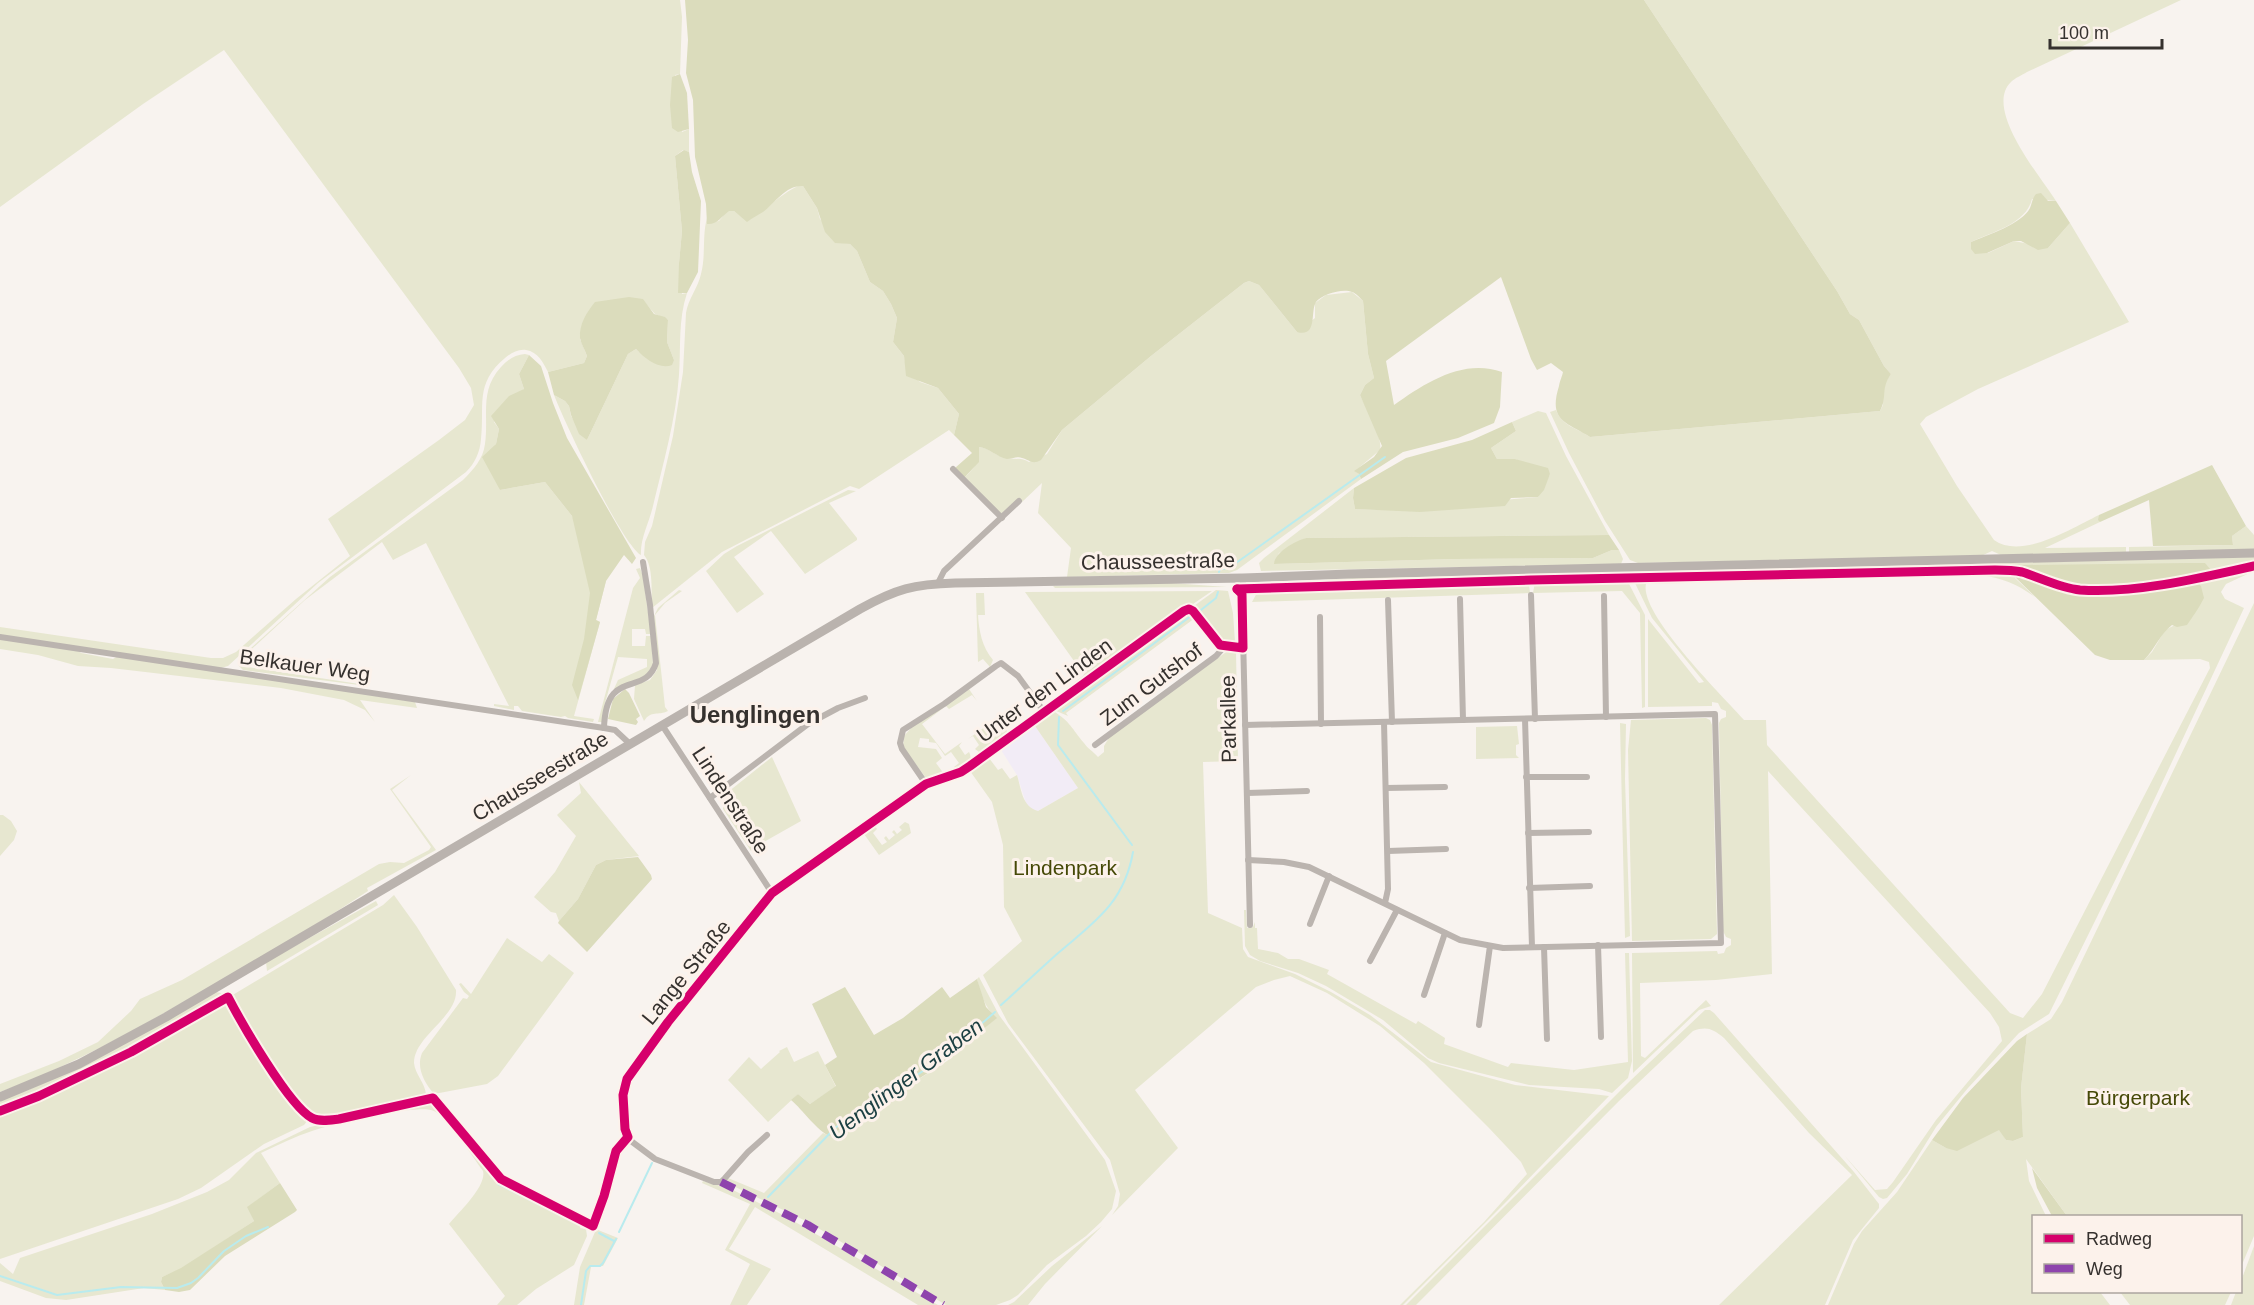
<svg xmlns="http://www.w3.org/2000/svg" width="2254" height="1305" viewBox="0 0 2254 1305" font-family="Helvetica,sans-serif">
	<rect width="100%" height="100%" fill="#f8f3ef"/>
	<path fill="#f2ecf6" d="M1035 726 1078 788 1038 811 1031 810 1026 803 1017 775 1001 750Z"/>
	<g fill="#e7e7d0">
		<path d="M0 0H680L682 17 680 74 675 75 682 132 689 129V152L683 150 675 156 682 231 679 263 682 294 687 293C678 320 681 347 679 375 676 419 663 464 653 506 649 523 640 539 641 555 622 545 564 421 554 395L565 401 569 406 571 416 587 440 628 354 636 349 639 352 674 360 667 342 668 320 655 314 646 304 580 339 587 356 584 363 548 372C543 362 538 352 526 350 518 349 511 353 505 358 474 384 485 406 481 439 480 452 475 463 466 472L318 583 228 666 221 668 0 635V627L211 658H223L236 652 296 599 350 556 328 519 439 440 465 420 474 405 471 388 459 368 224 50 143 104 0 207Z"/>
		<path d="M1644 0H2181L2027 72C2022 75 2015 78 2011 82 1983 109 2041 177 2056 201L2032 199C2026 224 1992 232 1971 242L1988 253 2014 241 2048 248 2070 223 2129 322 1978 389 1926 417 1920 424 1957 486 1994 540C2022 560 2072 528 2099 515L2100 522 2045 548 2126 547V552L2001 555 1992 551 1981 556 1638 563 1630 560 1605 521 1569 453 1550 412 1556 410C1562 426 1577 428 1590 437L1880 411 1883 405 1884 384 1891 374 1884 366 1859 320 1850 314 1837 291Z"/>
		<path d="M798 186H803L817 208 820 219 844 243 850 244 857 251 870 282 883 291 891 304 897 318 893 342 904 356 906 368 920 382 938 388 959 414 954 435 949 430 859 489 850 486 722 552 652 608C651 593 654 567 644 555L645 542 652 526 673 436 683 372 686 313C688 299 698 288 701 274 706 255 702 236 707 218V223L719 221 728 210 734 211 747 221C765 211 779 195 798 186Z"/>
		<path d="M1249 281 1259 285 1297 332 1315 318V303L1326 295 1352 292 1363 301 1368 354 1374 378 1365 385 1360 395C1366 408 1383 437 1380 450L1355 471 1359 474 1361 479 1237 570 1229 573 1067 577 1071 548 1038 513 1042 483 1022 502 1018 499 1001 514 964 478C978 465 976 464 979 447 989 448 996 456 1006 458 1015 460 1021 457 1029 462L1047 454 1062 430 1151 356 1244 283Z"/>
		<path d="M525 354 529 355 519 374 524 389 494 422 499 429 496 444 491 451 500 490 545 482 572 516 606 581 596 620 600 622 574 716 594 719 593 722 568 718 565 716 561 717 522 711 518 706H514V710L494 706V704L509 706 426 543 393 560 382 542 305 600 242 658 241 666 366 685 367 686 243 670 238 665 241 657 330 577 463 480C474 469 483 459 485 444 489 415 479 391 501 367 508 359 515 355 525 354Z"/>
		<path d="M1538 411 1546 413 1566 456 1609 535 1306 538 1279 553 1274 564 1455 559 1593 558 1612 550H1619L1623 559 1621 564 1261 571 1259 563 1264 558 1354 488 1353 498 1355 509 1387 510 1538 497 1550 474 1515 459H1497L1491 448 1516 431 1512 422Z"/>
		<path d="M848 490 856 491 829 503 857 538V540L805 574 771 531 734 557 764 594 737 613 706 571 724 554 737 546Z"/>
		<path d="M2246 526 2254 535V549L2129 552V547L2233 545 2232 536Z"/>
		<path d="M2254 557V564L2200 576 2207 572 2019 568 2022 571 1982 569 1634 577V573L1636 571Z"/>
		<path d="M640 568 643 576 651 634H646L645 629H632V646H645L646 636H651L653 664 647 675 613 691 618 680 647 667V659L618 657 605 703 602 722H598L633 588 640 578 636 569Z"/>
		<path d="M2254 568V571L2226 584 2221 592 2225 599 2244 608 2141 828 2049 1014 2019 1033 1968 1088 1936 1127 1907 1174 1887 1198 1883 1199 1879 1197 1844 1155 1875 1190 1887 1189 1893 1182 1936 1120 2002 1041 1999 1027 1990 1013 1768 771 1772 974 1716 980 1640 983 1641 1056 1645 1058 1706 1000 1711 1006 1699 1010 1633 1073 1632 953 1717 951 1718 954 1724 953 1726 948 1731 945V939L1726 937 1723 931 1719 723 1721 719 1726 717V711L1721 709 1718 703 1712 702V706H1709L1648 707V619L1699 683 1704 682 1652 618 1633 579 1980 571 2019 574 2015 575V578L2035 597C2017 584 2002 578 1980 575L1646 584C1639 614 1723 696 1744 720H1766L1767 745 2010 1013 2023 1018 2042 994 2210 668 2209 662 2200 659 2144 660 2152 652 2165 630 2193 616 2201 586 2197 580Z"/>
		<path d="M1624 571 1627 577 1256 588 1262 584 1369 577Z"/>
		<path d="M1627 580 1645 615V707L1642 708 1640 613 1622 591 1533 593 1535 582Z"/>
		<path d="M1157 582 1227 587 1055 588 1053 586Z"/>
		<path d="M1526 582 1529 585 1530 593 1252 602 1258 591Z"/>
		<path d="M679 590 682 591 665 603 655 615 665 707 668 711C658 716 651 710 644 721L634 699 635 685 650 680 657 670 653 618 658 608Z"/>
		<path d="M1216 590 1228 591 1233 613 1235 642C1217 650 1203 619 1194 606Z"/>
		<path d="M1212 591 1193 604 1187 606 1056 702 1053 699 1084 675 1025 592Z"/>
		<path d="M976 593H984L985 615H978C979 631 982 647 993 660L990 667 983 659 978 662Z"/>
		<path d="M2254 603V1236L2241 1267 2240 1216H2067L2026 1159 2029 1181 2046 1216H2034V1292H2100L2110 1305H1828L1854 1244 1862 1231 1897 1192 1932 1140 1946 1148 2000 1129 2006 1140 2013 1141 2023 1137 2021 1088 2027 1034 2051 1019 2062 1002Z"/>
		<path d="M1187 612 1195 618 1066 713 1068 716 1054 710Z"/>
		<path d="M0 638 78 650 81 653 113 659 118 656 415 702 417 708 360 700 375 722 365 710 344 700 281 688 111 668 78 666 38 655 0 649Z"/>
		<path d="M1229 650 1236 652 1238 761 1203 762 1208 913 1242 928 1243 949 1248 957 1295 974 1331 992 1370 1015 1431 1062 1515 1085 1609 1096 1508 1200 1403 1305H1400L1484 1222 1527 1174 1521 1162 1489 1128 1424 1063 1380 1026 1327 993 1290 976 1274 980 1256 987 1135 1090 1178 1148 1112 1215 1118 1206 1120 1194 1110 1160 1008 1023 983 975 1022 941 1004 907 1003 845 992 802 970 771 989 758 998 770 1002 768 1010 779 1017 775C1021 788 1022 807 1038 811L1078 788 1035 726 1053 711C1070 721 1072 729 1084 743 1088 749 1093 751 1098 757L1104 752V746L1110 736Z"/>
		<path d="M969 689 977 701 972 695 949 709 946 706 922 724 945 754 962 742 959 746 965 755 969 752C974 762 966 765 959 770L956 769 954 767 959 763 951 752 945 756 936 743 929 742V739L920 738 918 747 936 749 942 758 936 763 944 774 950 770 951 772 932 779 926 778 903 747 904 736 913 726Z"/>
		<path d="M1040 711 985 751 979 752 975 749 979 745 973 736 968 739 996 719 1009 733Z"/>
		<path d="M1706 718 1710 720 1712 725 1717 934 1711 939 1632 941 1628 750 1631 720Z"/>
		<path d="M1620 723 1626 724 1625 779 1630 936 1625 938Z"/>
		<path d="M1517 726 1519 744 1516 745V755L1519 758 1476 759V727Z"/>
		<path d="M772 757 801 821 753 848 751 851 723 809 724 800H718Z"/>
		<path d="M411 775 392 790 436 850 367 888 368 891C320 923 270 952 220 981 149 1022 77 1064 0 1092V1084L59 1061 98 1042 131 1011 140 999 182 980 379 864 390 862 404 863 429 850 431 847 390 789Z"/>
		<path d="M579 782 639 856 606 860 596 865 578 899 559 921 556 913 551 912 534 897 555 872 576 836 557 815 581 793Z"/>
		<path d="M0 815H3L11 821 17 831 14 840 0 856Z"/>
		<path d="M905 822 909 824 911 833 879 855 864 834 875 826 877 829 873 833 882 845 887 842 884 838 886 836 889 840 895 835 892 832 894 830 897 834 902 830 899 827Z"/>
		<path d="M394 895 417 927 456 990C458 1017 414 1036 414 1063 415 1074 425 1083 426 1094 413 1102 389 1104 373 1108 356 1112 332 1122 315 1116 292 1108 241 1020 231 996L383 905Z"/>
		<path d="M376 901 378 905 267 971 266 962Z"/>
		<path d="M1244 910H1246L1247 928 1253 927 1255 922V928H1257L1258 949 1278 953 1288 959H1299L1329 970 1327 974 1416 1024 1418 1021 1445 1038 1444 1044 1508 1067 1511 1063 1574 1070 1628 1062 1625 953H1629L1632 1061 1628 1078 1612 1093 1599 1089 1529 1085 1439 1063 1428 1058 1383 1020 1326 986 1298 973 1260 961 1250 955 1245 946Z"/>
		<path d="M507 938 542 962 549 954 574 973 498 1076 487 1084 434 1094C424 1082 416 1068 422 1053L463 998 467 999 469 996 464 992 459 984 461 983 471 994Z"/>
		<path d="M979 977 999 1015 1105 1160 1116 1191 1112 1209 1101 1222 1086 1236 1047 1265 1018 1295 1010 1300 996 1305H946L808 1222 729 1184 726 1180 728 1178 764 1193 823 1133 830 1136 947 1061 996 1018C984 1006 981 995 977 979Z"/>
		<path d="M216 992 221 993 225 997C172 1027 120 1057 64 1082 43 1092 22 1102 0 1109V1100L28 1090 101 1056Z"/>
		<path d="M226 999C246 1033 278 1097 308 1120L304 1125 264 1144 201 1188 178 1199 0 1259V1112L104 1067Z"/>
		<path d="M1705 1010H1710L1714 1013 1854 1172 1879 1204V1208L1853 1240 1825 1305H1719L1852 1175 1809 1133 1724 1038C1713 1029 1707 1026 1693 1031L1619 1101 1416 1305H1406L1630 1081Z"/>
		<path d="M787 1047 794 1062 818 1051 836 1087 810 1104 798 1094 768 1122 728 1080 749 1057 761 1069 780 1052 779 1051Z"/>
		<path d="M426 1101 437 1105 444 1113 487 1169C514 1194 549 1209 582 1224L580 1228 586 1229 587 1236 574 1265 536 1289 517 1305H497L505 1296 449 1224C459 1212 487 1186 483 1171 472 1156 449 1119 434 1111 419 1103 330 1125 312 1131 294 1137 278 1145 261 1153L280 1183 248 1207 254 1221 181 1269 162 1277 161 1282 165 1290 144 1288 66 1300 46 1298 0 1281V1263L13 1274 20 1258 152 1214 207 1192 229 1180 256 1153 310 1127Z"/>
		<path d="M703 1181 729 1188 785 1216 938 1305H918L755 1207 729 1249 771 1269 747 1305H730L750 1264 725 1250 750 1204 702 1183Z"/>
		<path d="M1102 1226 1045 1284 1028 1305H1008L1014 1302 1052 1266Z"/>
		<path d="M598 1230 618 1238 603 1266 591 1267 584 1305H574L580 1267 595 1232Z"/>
		<path d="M2254 1246V1305H2231L2236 1292H2240L2241 1281Z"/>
		<path d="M2120 1292H2231L2225 1305H2130Z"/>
	</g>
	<g fill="#dbdcbc">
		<path d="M685 0H1644L1837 291 1850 314 1859 320 1884 366 1891 374C1880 390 1888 396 1880 411L1590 437C1566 422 1548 421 1559 386 1560 380 1562 377 1563 372L1551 363 1537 370 1531 359 1501 277 1386 361 1394 405C1425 383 1463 358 1502 372L1500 407 1494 423 1458 438 1403 452 1361 479 1359 474 1354 471 1374 457 1382 446 1360 395 1365 385 1374 378 1368 354 1363 301C1360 298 1356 293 1352 292 1343 288 1322 294 1316 302 1310 311 1318 338 1297 332L1259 285 1249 281 1244 283 1151 356 1062 430 1041 460C1032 465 1030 460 1022 458 1018 456 1012 459 1007 459 997 457 989 448 979 447V462L964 478 955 468 972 453 954 435 959 414 938 388 906 376 904 356 893 342 897 318 891 304 883 291 870 282 857 251 850 244 835 243 825 232 817 208 803 186C786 185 776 202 763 212 758 215 752 218 747 222L734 211H729C721 217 717 225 707 224L706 204 695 157 693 100 686 73 688 40Z"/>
		<path d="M680 74 687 93 689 129 678 132 672 128 670 105 672 77Z"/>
		<path d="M684 150 689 152 692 172 701 201 698 272 687 293H678L679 263 682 231 675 156Z"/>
		<path d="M2041 193 2048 201H2056L2070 223 2048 248 2038 250 2021 241H2014L1987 253 1975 254 1971 249V242C1987 235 2022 224 2030 208 2032 203 2032 199 2036 194Z"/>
		<path d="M629 297 643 299 654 314 665 317 668 320 667 342 674 360 672 365C660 370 645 359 636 349L628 354 587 440 579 434 571 415 569 406 565 401 554 395 548 372 584 363 587 356C585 350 581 344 580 338 579 324 587 312 595 302Z"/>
		<path d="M529 355 541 366 553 403 567 438 636 558 632 564 624 555 606 581 596 620 600 622 578 700 572 685 584 639 590 593 572 516 545 482 500 490 482 457 496 444 499 429 491 416 509 396 524 389 519 374Z"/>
		<path d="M1512 422 1516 431 1491 448 1497 459H1515L1548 468 1550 474 1544 490 1538 497 1511 498 1505 506 1420 512 1355 509 1353 498 1354 488 1406 458 1472 440Z"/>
		<path d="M2212 465 2246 526 2232 536 2233 545 2153 546 2149 500 2100 522 2098 520 2099 515Z"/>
		<path d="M1609 535 1619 550H1612L1593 558 1455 559 1274 564C1275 552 1295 541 1306 538Z"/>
		<path d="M2186 563H2205L2210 569 2200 576 2088 589 2060 584 2019 568 2023 565Z"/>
		<path d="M2019 574C2035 579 2051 587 2068 590 2104 597 2160 587 2197 580L2201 586 2204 598C2199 608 2193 616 2187 625L2177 627 2172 625C2160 634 2155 649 2144 660H2110L2095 655 2015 577V575Z"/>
		<path d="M625 689 629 693 640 716 636 719 638 722 636 725 608 719 613 699Z"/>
		<path d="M638 857 651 875 652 879 587 952 558 923 559 921 578 899 596 865 606 860Z"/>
		<path d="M977 979 986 1007 997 1018 937 1067 830 1136C817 1131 803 1110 791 1100L798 1094 810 1104 836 1086 825 1065 837 1057 812 1004 845 987 874 1035 903 1018 942 987 950 998Z"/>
		<path d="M2027 1034 2021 1088 2023 1137 2013 1141 2006 1140 1999 1130 1957 1151 1946 1148 1932 1140 1963 1098 2017 1041Z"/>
		<path d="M2032 1168 2067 1216H2052L2037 1188Z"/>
		<path d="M280 1183 297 1210 295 1212 225 1256 190 1290 179 1292 165 1290 161 1282 162 1277 181 1268 254 1221 247 1207Z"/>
	</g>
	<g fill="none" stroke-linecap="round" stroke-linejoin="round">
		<g stroke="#b9ebee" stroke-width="2">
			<path d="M1236 563 1385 457"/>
			<path d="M1219 572 1220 569 1229 568"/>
			<path d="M1201 610 1216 598 1218 592"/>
			<path d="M1063 711 1191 616"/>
			<path d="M1059 717 1058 745 1132 845"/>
			<path d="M1001 1005C1020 988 1038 971 1057 954 1093 923 1124 904 1133 852"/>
			<path d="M498 1184 580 1225"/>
			<path d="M768 1197 836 1127 937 1062 995 1012"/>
			<path d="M619 1232 652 1163"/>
			<path d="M599 1233 614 1241"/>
			<path d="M0 1276 57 1295 121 1287 177 1288 191 1283 198 1278 224 1251 246 1236 268 1227"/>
			<path d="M581 1305 586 1271 590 1266H600L603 1263 616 1239"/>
		</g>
		<g stroke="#bbb4af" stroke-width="6">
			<path d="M953 469 1002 518"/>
			<path d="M1243 578V587L1237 589 1242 594 1250 925"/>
			<path d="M938 583 944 571 1019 501"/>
			<path d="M1531 595 1535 719"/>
			<path d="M1604 596 1606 717"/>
			<path d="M1460 599 1463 720"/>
			<path d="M1388 600 1392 722"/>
			<path d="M1320 617 1321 724"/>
			<path d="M0 637 604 728 615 730 630 744"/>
			<path d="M1525 719 1532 947"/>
			<path d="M1384 722 1388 889 1385 903"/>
			<path d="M662 725 772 893"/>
			<path d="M1245 725 1715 714 1721 943 1503 948 1460 940 1309 867 1284 862 1248 860"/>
			<path d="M604 728C606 666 645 698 656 663L650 605 643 562"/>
			<path d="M1095 745 1216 656 1224 647"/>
			<path d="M1526 777H1587"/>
			<path d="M926 784 902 749 900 743 903 730 944 704 996 666 1001 663 1018 676 1045 713"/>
			<path d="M1386 788 1445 787"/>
			<path d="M1247 793 1307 791"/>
			<path d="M710 798 808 724 838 708 865 698"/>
			<path d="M1528 833 1589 832"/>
			<path d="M1388 851 1446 849"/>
			<path d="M1529 888 1590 886"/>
			<path d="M1310 924 1329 876"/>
			<path d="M1598 945 1601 1037"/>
			<path d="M1544 947 1547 1039"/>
			<path d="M1370 961 1397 910"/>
			<path d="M1424 995 1445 933"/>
			<path d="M1479 1025 1490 946"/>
			<path d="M767 1135 748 1152 725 1178 721 1182H714L655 1159 631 1141 625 1129 623 1095 627 1079 668 1022 772 893 926 784 961 772 970 766 1184 611 1189 609 1193 611 1220 645 1243 648"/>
			<path d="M593 1226 604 1196 616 1151 628 1137"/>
		</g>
		<path stroke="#bab3ae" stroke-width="9" d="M0 1097 79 1064 166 1017 860 609C896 589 914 584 955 583L1243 578 1349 574 2254 553"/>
		<path stroke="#8e44ad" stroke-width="8" stroke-dasharray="15 8" stroke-linecap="butt" d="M721 1182 808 1225 943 1305"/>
		<g stroke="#fcf2eb" stroke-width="13">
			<g id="cycleway">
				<path d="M1237 589 1531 580 1995 570C2004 570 2013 570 2022 572 2041 578 2060 588 2080 590 2134 594 2201 578 2254 566"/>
				<path d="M0 1111 39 1096 131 1052 228 997C241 1022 289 1106 312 1118 320 1122 330 1120 339 1119L433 1098 501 1179 593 1226 604 1196 616 1151 628 1137 625 1129 623 1095 627 1079 668 1022 772 893 926 784 961 772 970 766 1184 611 1189 609 1193 611 1220 645 1243 648 1242 594 1237 589"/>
			</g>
		</g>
		<use href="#cycleway" stroke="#d6006c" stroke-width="9"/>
	</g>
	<g text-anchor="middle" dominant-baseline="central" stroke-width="6" stroke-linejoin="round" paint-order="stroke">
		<g font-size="21" fill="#35312e" stroke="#fcf2eb">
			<text transform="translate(1158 561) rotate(-1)">Chausseestraße</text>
			<text transform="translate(305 665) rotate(8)">Belkauer Weg</text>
			<text transform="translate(1151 684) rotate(-37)">Zum Gutshof</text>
			<text transform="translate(1044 690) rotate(-36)">Unter den Linden</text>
			<text transform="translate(1228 719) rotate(-91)">Parkallee</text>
			<text transform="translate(540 776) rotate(-31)">Chausseestraße</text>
			<text transform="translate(731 800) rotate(57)">Lindenstraße</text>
			<text transform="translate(686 972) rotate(-51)">Lange Straße</text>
		</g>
		<g font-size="21" fill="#454907" stroke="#fcf2eb">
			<text x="1065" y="867">Lindenpark</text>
			<text x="2138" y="1097">Bürgerpark</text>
		</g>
		<g font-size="22" font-style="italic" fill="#1c4043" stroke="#fcf2eb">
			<text transform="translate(906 1079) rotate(-37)">Uenglinger Graben</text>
		</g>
		<g font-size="24" font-weight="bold" fill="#35312e" stroke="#fcf2eb">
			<text x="755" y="714">Uenglingen</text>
		</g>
	</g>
	<rect x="2032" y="1215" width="210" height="78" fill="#fcf2eb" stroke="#aca59f" stroke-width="1.5"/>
	<rect x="2044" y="1234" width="30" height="9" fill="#d6006c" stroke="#aca59f" stroke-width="1.5"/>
	<text x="2086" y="1245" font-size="18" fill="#35312e">Radweg</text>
	<rect x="2044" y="1264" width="30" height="9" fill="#8e44ad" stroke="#aca59f" stroke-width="1.5"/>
	<text x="2086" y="1275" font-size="18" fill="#35312e">Weg</text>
	<path d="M2050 39v9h112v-9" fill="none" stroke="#35312e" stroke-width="3"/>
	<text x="2059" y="39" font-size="18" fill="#35312e" stroke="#fcf2eb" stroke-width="4.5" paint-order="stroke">100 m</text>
</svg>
